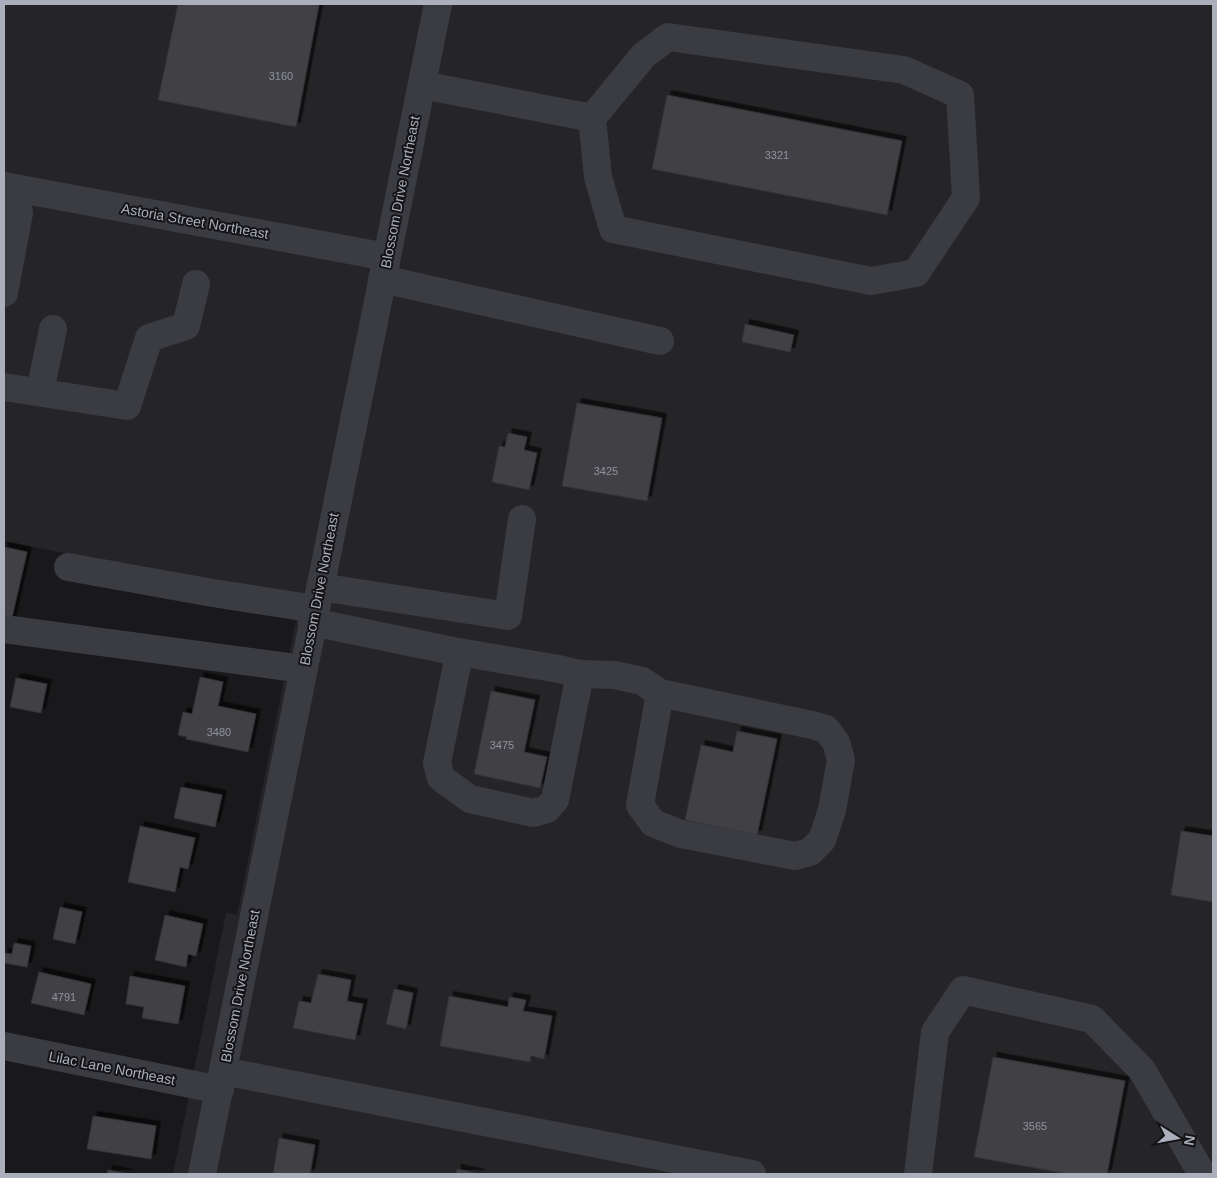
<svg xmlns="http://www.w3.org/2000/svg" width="1217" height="1178" viewBox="0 0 1217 1178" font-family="Helvetica,sans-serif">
	<defs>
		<filter id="shadow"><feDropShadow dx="4.5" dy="-4.5" stdDeviation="0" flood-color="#0009"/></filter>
	</defs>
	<rect width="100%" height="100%" fill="#19191b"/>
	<path fill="#252528" d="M4 4H1213V1174H173L226 913 237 915 300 600 4 541Z"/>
	<g fill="#404145" stroke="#333337" filter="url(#shadow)">
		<path d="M178 4H319L296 127 158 100Z"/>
		<path d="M667 95 902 141 887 215 652 169Z"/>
		<path d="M745 324 794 335 790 352 742 342Z"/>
		<path d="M577 403 662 418 647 501 562 486Z"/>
		<path d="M508 433 527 437 524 450 537 453 529 490 492 482 499 446 505 447Z"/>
		<path d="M4 547 27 552 10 626 4 624Z"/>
		<path d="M200 677 223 682 218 706 256 714 248 752 186 739 187 737 178 735 183 712 192 714Z"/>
		<path d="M16 678 47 684 41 713 10 707Z"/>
		<path d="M491 691 535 700 524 752 547 757 540 788 474 774Z"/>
		<path d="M737 731 777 739 757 835 685 820 701 745 733 752Z"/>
		<path d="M181 787 222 795 215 827 174 818Z"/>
		<path d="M140 826 195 838 188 869 180 867 175 892 128 882Z"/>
		<path d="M1181 831 1213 836V902L1171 895Z"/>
		<path d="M60 907 82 912 75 944 53 939Z"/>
		<path d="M165 915 203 924 196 956 188 954 186 967 155 960Z"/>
		<path d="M14 943 31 946 27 967 4 963V953L12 954Z"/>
		<path d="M39 972 91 984 84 1015 31 1003Z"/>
		<path d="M318 974 351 980 347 1001 363 1004 355 1040 293 1028 299 1001 311 1003Z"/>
		<path d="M130 976 185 986 178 1024 142 1018 144 1007 126 1004Z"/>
		<path d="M394 989 413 993 406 1029 386 1024Z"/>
		<path d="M449 996 508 1007 509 997 526 1000 523 1011 552 1016 544 1059 531 1056 530 1062 440 1046Z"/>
		<path d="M993 1057 1125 1081 1107 1174H1068L974 1157Z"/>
		<path d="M93 1116 156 1126 151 1159 87 1149Z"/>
		<path d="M279 1138 315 1145 310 1174H273Z"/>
		<path d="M457 1169 480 1174H456Z"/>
		<path d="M108 1170 129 1174H107Z"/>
	</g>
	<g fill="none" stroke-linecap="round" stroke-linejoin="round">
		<g stroke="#3b3c42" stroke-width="28">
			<path d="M422 85 592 118 598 177 613 229 871 281 916 273 966 198 960 95 904 70 668 37 644 55 592 118"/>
			<path d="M4 186 387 257"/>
			<path d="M382 279 660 341"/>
			<path d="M4 293 19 213 13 188"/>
			<path d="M4 387 127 406 149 338 186 326 196 284"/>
			<path d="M40 392 53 329"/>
			<path d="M68 567 207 592 315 609"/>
			<path d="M320 587 508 616 522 519"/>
			<path d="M312 622 453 651 559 669 580 674 555 800 547 809 533 813 470 799 441 778 437 763 458 660 453 651"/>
			<path d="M4 629 303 669"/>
			<path d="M580 674 615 675 642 681 660 693 640 805 653 823 681 834 795 856 810 852 822 840 832 810 841 760 836 742 826 729 812 725 660 693"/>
			<path d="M4 1046 220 1090"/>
			<path d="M223 1071 752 1174"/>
			<path d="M202 1174 438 4"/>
			<path d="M918 1174 935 1032 963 990 1092 1019 1142 1070 1202 1174"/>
		</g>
	</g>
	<g text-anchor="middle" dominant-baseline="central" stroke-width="4" stroke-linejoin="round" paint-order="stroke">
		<g font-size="11" fill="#90939e">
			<text x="281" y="76">3160</text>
			<text x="777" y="155">3321</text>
			<text x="606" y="471">3425</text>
			<text x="219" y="732">3480</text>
			<text x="502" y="745">3475</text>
			<text x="64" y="997">4791</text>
			<text x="1035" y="1126">3565</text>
		</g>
		<g font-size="14" fill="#abaebb" stroke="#141416">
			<text transform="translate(400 192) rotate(-79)">Blossom Drive Northeast</text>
			<text transform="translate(195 221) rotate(10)">Astoria Street Northeast</text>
			<text transform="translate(319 589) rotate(-79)">Blossom Drive Northeast</text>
			<text transform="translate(240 986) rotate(-79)">Blossom Drive Northeast</text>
			<text transform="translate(112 1068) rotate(11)">Lilac Lane Northeast</text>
		</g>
	</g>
	<rect width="1217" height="1178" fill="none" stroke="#abaebb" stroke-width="10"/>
	<g transform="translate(1177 1138) rotate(101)" stroke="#141416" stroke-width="4" paint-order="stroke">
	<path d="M0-4L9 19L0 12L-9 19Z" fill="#abaebb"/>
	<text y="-8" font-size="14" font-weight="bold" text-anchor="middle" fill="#abaebb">N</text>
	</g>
</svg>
